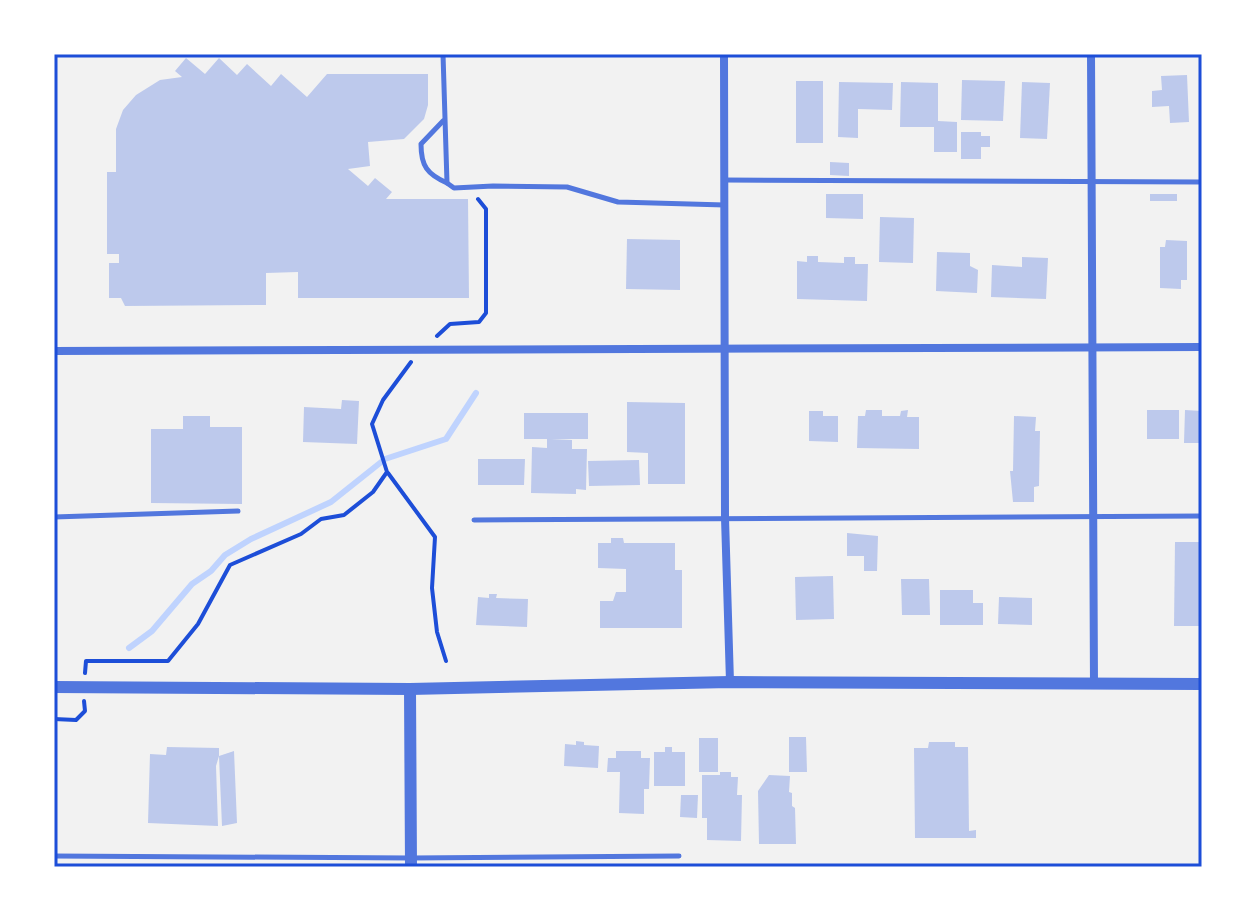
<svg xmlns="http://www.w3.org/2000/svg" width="1256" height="921" viewBox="0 0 1256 921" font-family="Karla,sans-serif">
	<rect width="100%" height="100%" fill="#f2f2f2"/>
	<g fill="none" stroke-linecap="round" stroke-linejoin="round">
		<path stroke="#bfd3fe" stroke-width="6" d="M129 648 152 631 192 584 211 571 225 555 251 539 331 502 385 459 446 439 476 393"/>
	</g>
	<g fill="#bdc9ec">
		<path d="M186 58 205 74 219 58 237 75 247 64 271 86 281 74 307 97 327 74H428V105L424 119 404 139 368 142 370 166 348 169 368 186 375 178 392 192 386 199H468L469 298H298V272L266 273V305L125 306 121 298H109V263H119V254H107V172H116V129L123 110 136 95 160 80 182 77 175 71Z"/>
		<path d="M1187 75 1189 122 1170 123 1169 106 1152 107V91L1162 90 1161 76Z"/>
		<path d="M962 80 1005 81 1003 121 961 120Z"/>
		<rect x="796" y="81" width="27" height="62"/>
		<path d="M839 82 893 83 892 110 858 109V138L838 137Z"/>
		<path d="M901 82 938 83V121L957 122V152H934V127H900Z"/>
		<path d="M1022 82 1050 83 1047 139 1020 138Z"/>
		<path d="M961 132H981V136H990V147H981V159H961Z"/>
		<path d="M830 162 849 163V176L830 175Z"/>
		<path d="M826 194H863V219L826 218Z"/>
		<rect x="1150" y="194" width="27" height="7"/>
		<path d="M880 217 914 218 913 263 879 262Z"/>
		<path d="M627 239 680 240V290L626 289Z"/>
		<path d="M1166 240 1187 241V280H1181V289L1160 288V247H1165Z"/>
		<path d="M937 252 970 253V266L978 270 977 293 936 291Z"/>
		<path d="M807 256H818V262L844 263V257H855V264H868L867 301 797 299V261L807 262Z"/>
		<path d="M1022 257 1048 258 1046 299 991 297 992 265 1022 267Z"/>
		<path d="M342 400 359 401 357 444 303 442 304 407 341 409Z"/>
		<path d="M627 402 685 403V484H648V453L627 452Z"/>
		<path d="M866 410H882V416H900L901 411 908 410 907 417H919V449L857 448 858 416H865Z"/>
		<rect x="1147" y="410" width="32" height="29"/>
		<path d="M1185 410 1202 411V443H1184Z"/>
		<path d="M809 411H823V416H838V442L809 441Z"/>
		<path d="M524 413H588V439H551L572 440V449H587L586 490 576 489V494L531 493 532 447 547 448V439H524Z"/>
		<path d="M183 416H210V427H242V504L151 503V429H183Z"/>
		<path d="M1014 416 1036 417 1035 431H1040L1039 486 1034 487V502H1013L1010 471H1013Z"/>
		<path d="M478 459H525L524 485H478Z"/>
		<path d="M639 460 640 485 589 486 588 461Z"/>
		<path d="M847 533 878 536 877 571H864V556H847Z"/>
		<path d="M611 538H623L624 543H675V570H682V628H600V601H613L616 592H626V569L598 568V543H611Z"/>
		<path d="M1175 542H1202V626H1174Z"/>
		<path d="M833 576 834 619 796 620 795 577Z"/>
		<path d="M901 579H929L930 615H902Z"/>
		<path d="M940 590H973V603H983V625H940Z"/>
		<path d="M489 594H497L496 598 528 599 527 627 476 625 478 597 489 598Z"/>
		<path d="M999 597 1032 598V625L998 624Z"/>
		<path d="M789 737H806L807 772H789Z"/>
		<rect x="699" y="738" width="19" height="34"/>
		<path d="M576 741 584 742V745L599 746 598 768 564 766 565 744 576 745Z"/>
		<path d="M929 742H955V747H968L969 831 976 830V838H915L914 748H928Z"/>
		<path d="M167 747 219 748V756L234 751 237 823 222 826 219 756 216 766 218 826 148 823 150 754 166 755Z"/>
		<path d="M665 747H672V752H685V786H654V752H665Z"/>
		<path d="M616 751H641V758H650L649 789H644V814L619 813 620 772H607L608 758H616Z"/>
		<path d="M720 772H731V777H738L737 795H742L741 841 707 840V818H702V775H720Z"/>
		<path d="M769 775 790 776 789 792 792 793V806L795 808 796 844H759L758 791Z"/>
		<path d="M681 795H698L697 818 680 817Z"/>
	</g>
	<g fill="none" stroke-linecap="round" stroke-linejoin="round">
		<g stroke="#1d4ed8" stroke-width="4">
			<path d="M437 336 450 324 479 322 486 313V209L478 199"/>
			<path d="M388 473 435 537 432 588 437 632 446 661"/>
			<path d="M85 673 86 661H168L198 624 230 565 301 534 321 519 344 515 373 492 387 472 372 424 383 400 411 362"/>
			<path d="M54 719 76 720 85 711 84 701"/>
		</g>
		<g stroke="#5277de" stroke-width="5">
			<path d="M443 54 447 183 454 188 493 186 567 187 618 202 725 205"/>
			<path d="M443 121 421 144C421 166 427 174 447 183"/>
			<path d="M724 180 1202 182"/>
			<path d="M54 517 238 511"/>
			<path d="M474 520 1202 516"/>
			<path d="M54 856 411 858 679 856"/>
		</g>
		<g stroke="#5277de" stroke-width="8">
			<path d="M724 54 725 518 730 682"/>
			<path d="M1091 54 1094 684"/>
			<path d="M54 351 1202 347"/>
		</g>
		<g stroke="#5277de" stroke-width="12">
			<path d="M54 687 410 689 730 682 1202 684"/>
			<path d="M410 689 411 867"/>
		</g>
	</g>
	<rect width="1256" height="921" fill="none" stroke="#ffffff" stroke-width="112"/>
	<rect x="56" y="56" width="1144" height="809" fill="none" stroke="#1d4ed8" stroke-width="3"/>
</svg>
